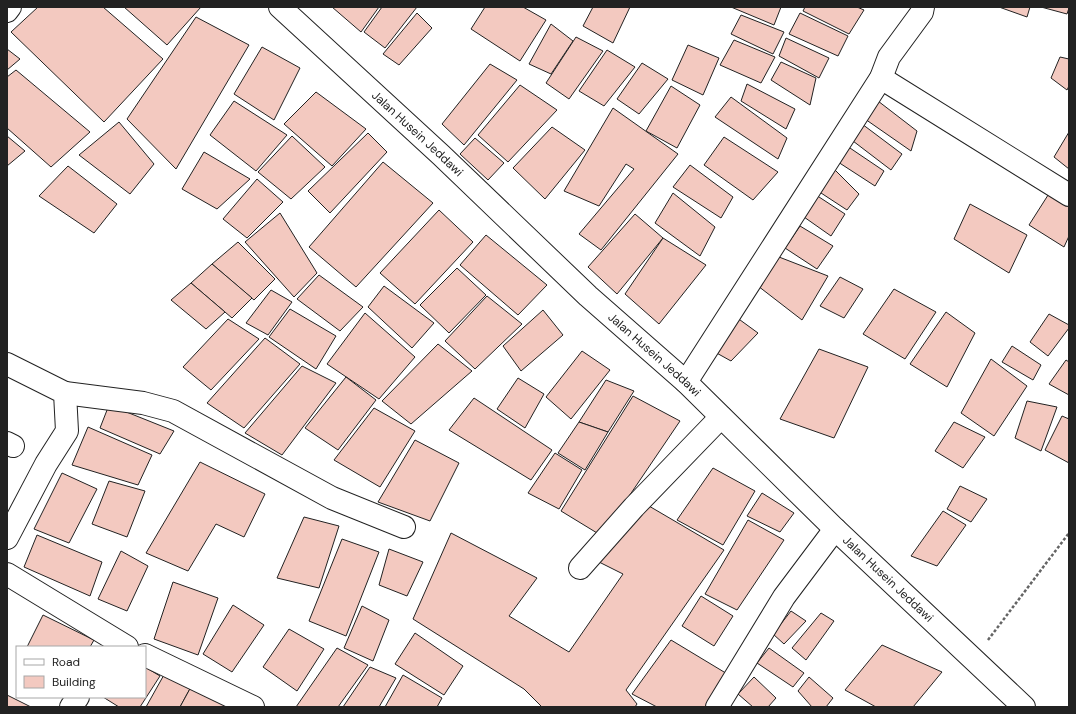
<svg xmlns="http://www.w3.org/2000/svg" width="1076" height="714" viewBox="0 0 1076 714" font-family="'DM Sans',sans-serif">
	<rect width="100%" height="100%" fill="#fff"/>
	<g fill="#f3c9c0" stroke="#222">
		<path d="M38 7H103L163 59 104 122 11 32Z"/>
		<path d="M124 7H201L167 45Z"/>
		<path d="M332 7H379L361 32Z"/>
		<path d="M382 7H417L385 48 364 32Z"/>
		<path d="M485 7H523L546 20 520 61 471 29Z"/>
		<path d="M593 7H630L613 43 583 26Z"/>
		<path d="M731 7H781L774 25Z"/>
		<path d="M805 7H857L864 10 849 34 803 11Z"/>
		<path d="M999 7H1030L1027 17Z"/>
		<path d="M1041 7H1069V8L1067 14Z"/>
		<path d="M417 13 432 28 399 65 383 54Z"/>
		<path d="M800 13 848 36 838 56 789 34Z"/>
		<path d="M741 15 784 32 773 54 731 34Z"/>
		<path d="M196 17 249 45 176 169 127 119Z"/>
		<path d="M551 24 573 41 551 74 529 64Z"/>
		<path d="M576 37 603 51 569 99 546 83Z"/>
		<path d="M786 38 829 58 819 78 779 56Z"/>
		<path d="M734 40 775 57 761 83 720 65Z"/>
		<path d="M688 45 719 58 703 95 672 80Z"/>
		<path d="M262 47 300 68 274 120 234 94Z"/>
		<path d="M7 49 20 59 7 70Z"/>
		<path d="M607 50 635 67 604 106 579 91Z"/>
		<path d="M1060 57 1069 59V86L1067 90 1051 78Z"/>
		<path d="M781 62 816 78 810 105 771 80Z"/>
		<path d="M642 63 668 79 639 114 617 99Z"/>
		<path d="M490 64 517 80 464 145 442 124Z"/>
		<path d="M16 70 90 132 51 167 7 128V77Z"/>
		<path d="M747 84 795 109 786 129 741 101Z"/>
		<path d="M520 85 557 110 508 162 478 135Z"/>
		<path d="M671 86 700 105 677 148 646 131Z"/>
		<path d="M316 92 366 129 332 166 284 124Z"/>
		<path d="M731 97 787 138 778 159 715 117Z"/>
		<path d="M234 101 287 135 256 171 210 135Z"/>
		<path d="M878 101 917 131 911 151 865 119Z"/>
		<path d="M613 108 678 154 601 250 579 234 634 169 626 164 599 206 564 191Z"/>
		<path d="M119 122 154 164 130 194 79 155Z"/>
		<path d="M862 124 902 154 891 170 853 141Z"/>
		<path d="M552 127 585 150 545 199 513 168Z"/>
		<path d="M1069 132V169L1054 157Z"/>
		<path d="M368 133 387 152 330 213 308 191Z"/>
		<path d="M7 136 25 151 7 166Z"/>
		<path d="M292 136 325 167 291 199 258 172Z"/>
		<path d="M724 137 778 172 753 200 704 165Z"/>
		<path d="M475 138 504 163 488 180 460 154Z"/>
		<path d="M847 146 884 171 875 186 838 162Z"/>
		<path d="M204 152 250 179 217 209 182 189Z"/>
		<path d="M383 162 433 203 356 287 309 247Z"/>
		<path d="M690 165 733 197 721 218 673 187Z"/>
		<path d="M68 166 117 204 94 233 39 196Z"/>
		<path d="M834 169 859 194 847 210 818 191Z"/>
		<path d="M257 179 283 202 247 238 223 219Z"/>
		<path d="M1050 192 1069 206V236L1064 247 1029 225Z"/>
		<path d="M673 193 715 227 700 256 655 223Z"/>
		<path d="M816 195 845 214 831 236 804 217Z"/>
		<path d="M970 204 1027 235 1009 273 954 239Z"/>
		<path d="M439 210 473 242 415 304 380 273Z"/>
		<path d="M280 213 317 273 294 297 245 242Z"/>
		<path d="M635 214 663 238 617 294 588 267Z"/>
		<path d="M800 226 833 246 817 269 785 248Z"/>
		<path d="M486 235 547 285 518 315 460 265Z"/>
		<path d="M663 238 706 265 659 324 625 294Z"/>
		<path d="M238 242 275 279 254 300 212 264Z"/>
		<path d="M779 257 828 276 802 320 758 286Z"/>
		<path d="M212 264 252 298 232 318 191 283Z"/>
		<path d="M457 268 486 295 449 333 420 305Z"/>
		<path d="M319 275 363 307 340 331 297 299Z"/>
		<path d="M840 277 863 289 844 318 820 306Z"/>
		<path d="M191 283 225 312 206 329 171 300Z"/>
		<path d="M384 286 434 323 412 348 368 307Z"/>
		<path d="M894 289 936 312 905 359 863 334Z"/>
		<path d="M271 290 292 302 268 335 246 323Z"/>
		<path d="M487 296 522 324 475 369 445 341Z"/>
		<path d="M290 309 336 336 316 369 269 337Z"/>
		<path d="M543 310 563 335 521 371 503 346Z"/>
		<path d="M946 312 975 333 947 387 910 364Z"/>
		<path d="M365 313 415 357 379 399 327 364Z"/>
		<path d="M1049 314 1069 325V328L1048 356 1030 342Z"/>
		<path d="M736 317 758 333 731 361 713 351Z"/>
		<path d="M228 319 259 339 211 390 183 367Z"/>
		<path d="M265 338 300 364 244 428 207 403Z"/>
		<path d="M438 344 472 371 411 424 382 401Z"/>
		<path d="M1012 346 1041 365 1033 380 1002 362Z"/>
		<path d="M819 349 868 367 834 438 780 419Z"/>
		<path d="M582 351 610 370 571 419 546 397Z"/>
		<path d="M991 359 1027 386 994 436 961 413Z"/>
		<path d="M1066 360 1069 362V395L1049 384Z"/>
		<path d="M302 366 336 383 282 455 245 433Z"/>
		<path d="M346 377 376 400 338 450 305 428Z"/>
		<path d="M518 378 544 394 525 428 497 409Z"/>
		<path d="M606 380 634 391 608 432 579 422Z"/>
		<path d="M633 396 680 421 602 536 561 511Z"/>
		<path d="M474 398 552 450 531 480 449 430Z"/>
		<path d="M1027 401 1057 407 1041 451 1015 438Z"/>
		<path d="M109 405 174 431 160 454 100 428Z"/>
		<path d="M374 408 415 431 380 487 334 460Z"/>
		<path d="M1062 416 1069 419V463L1045 450Z"/>
		<path d="M579 422 608 432 585 470 558 453Z"/>
		<path d="M954 422 985 437 963 468 935 451Z"/>
		<path d="M88 427 152 455 138 485 72 465Z"/>
		<path d="M415 440 459 463 430 521 378 502Z"/>
		<path d="M555 453 582 470 559 509 528 493Z"/>
		<path d="M200 462 265 494 244 537 216 524 188 571 146 553Z"/>
		<path d="M713 468 755 491 723 545 677 520Z"/>
		<path d="M62 473 97 489 69 543 34 529Z"/>
		<path d="M109 481 145 491 127 537 92 524Z"/>
		<path d="M960 486 987 499 971 522 947 509Z"/>
		<path d="M762 493 794 513 780 532 747 516Z"/>
		<path d="M649 506 724 550 626 690 637 704 635 707H542L524 689 413 619 451 533 537 578 509 616 569 652 623 574 599 562Z"/>
		<path d="M943 511 966 525 937 566 911 556Z"/>
		<path d="M304 517 339 526 319 588 277 578Z"/>
		<path d="M748 520 784 540 737 610 705 594Z"/>
		<path d="M37 535 102 562 90 596 24 567Z"/>
		<path d="M342 539 379 552 346 636 309 621Z"/>
		<path d="M389 549 423 562 407 596 379 585Z"/>
		<path d="M121 551 148 566 127 611 98 599Z"/>
		<path d="M173 582 218 598 198 655 154 639Z"/>
		<path d="M701 596 733 616 714 646 682 626Z"/>
		<path d="M233 605 264 625 232 672 203 654Z"/>
		<path d="M362 606 389 620 373 661 344 648Z"/>
		<path d="M791 611 806 621 784 644 773 634Z"/>
		<path d="M821 613 834 621 806 660 792 648Z"/>
		<path d="M43 615 94 640 90 647H27Z"/>
		<path d="M289 629 324 649 297 691 263 667Z"/>
		<path d="M415 633 463 666 444 695 395 664Z"/>
		<path d="M671 640 729 675 709 707H657L632 694Z"/>
		<path d="M882 645 942 672 913 707H876L845 690Z"/>
		<path d="M337 648 368 665 338 707H296Z"/>
		<path d="M769 648 804 673 793 687 757 663Z"/>
		<path d="M145 667 160 676 140 707H119L103 697H145Z"/>
		<path d="M370 667 396 678 379 707H343Z"/>
		<path d="M165 673 192 685 180 707H146Z"/>
		<path d="M403 675 442 698 437 707H385Z"/>
		<path d="M754 677 776 698 768 707H753L738 694Z"/>
		<path d="M809 677 833 698 826 707H812L798 691Z"/>
		<path d="M192 685 226 702 223 707H180Z"/>
		<path d="M7 695 31 707H7Z"/>
	</g>
	<g fill="none" stroke-linecap="round" stroke-linejoin="round">
		<g stroke="#222" stroke-width="24">
			<g id="minor">
				<path d="M881 78 1069 195"/>
				<path d="M7 364 65 393 67 431 46 464 7 538"/>
				<path d="M686 382 881 78 889 57 922 12 923 7"/>
				<path d="M65 393 143 403 173 411 332 498 404 527"/>
				<path d="M7 443 13 446"/>
				<path d="M580 568 634 507 721 417"/>
				<path d="M7 574 127 647"/>
				<path d="M145 655 253 707"/>
				<path d="M71 707 78 697"/>
				<path d="M717 707 784 597 835 529"/>
			</g>
		</g>
		<g stroke="#222" stroke-width="24">
			<g id="tertiary">
				<path id="s1" d="M280 7 441 155 588 296 686 382 835 529 1024 707"/>
				<path d="M7 11 10 7"/>
			</g>
		</g>
		<path stroke="#646464" stroke-width="2.5" stroke-dasharray="3 2" stroke-linecap="butt" d="M988 640 1069 533"/>
		<use href="#minor" stroke="#fff" stroke-width="22"/>
		<use href="#tertiary" stroke="#fff" stroke-width="22"/>
	</g>
	<g text-anchor="middle" dominant-baseline="central" stroke-width="3" stroke-linejoin="round" paint-order="stroke">
		<g font-size="12" fill="#222" stroke="#fff">
			<text stroke="none"><textPath href="#s1" startOffset="187">Jalan Husein Jeddawi</textPath></text>
			<text stroke="none"><textPath href="#s1" startOffset="511">Jalan Husein Jeddawi</textPath></text>
			<text stroke="none"><textPath href="#s1" startOffset="835">Jalan Husein Jeddawi</textPath></text>
		</g>
	</g>
	<rect width="1076" height="714" fill="none" stroke="#222222" stroke-width="16"/>
	<rect x="16" y="646" width="130" height="52" fill="#ffffff" stroke="#a7a7a7"/>
	<rect x="24" y="659" width="20" height="6" fill="#ffffff" stroke="#a7a7a7"/>
	<text x="52" y="666" font-size="12" fill="#222222">Road</text>
	<rect x="24" y="676" width="20" height="12" fill="#f3c9c0" stroke="#a7a7a7"/>
	<text x="52" y="686" font-size="12" fill="#222222">Building</text>
</svg>
